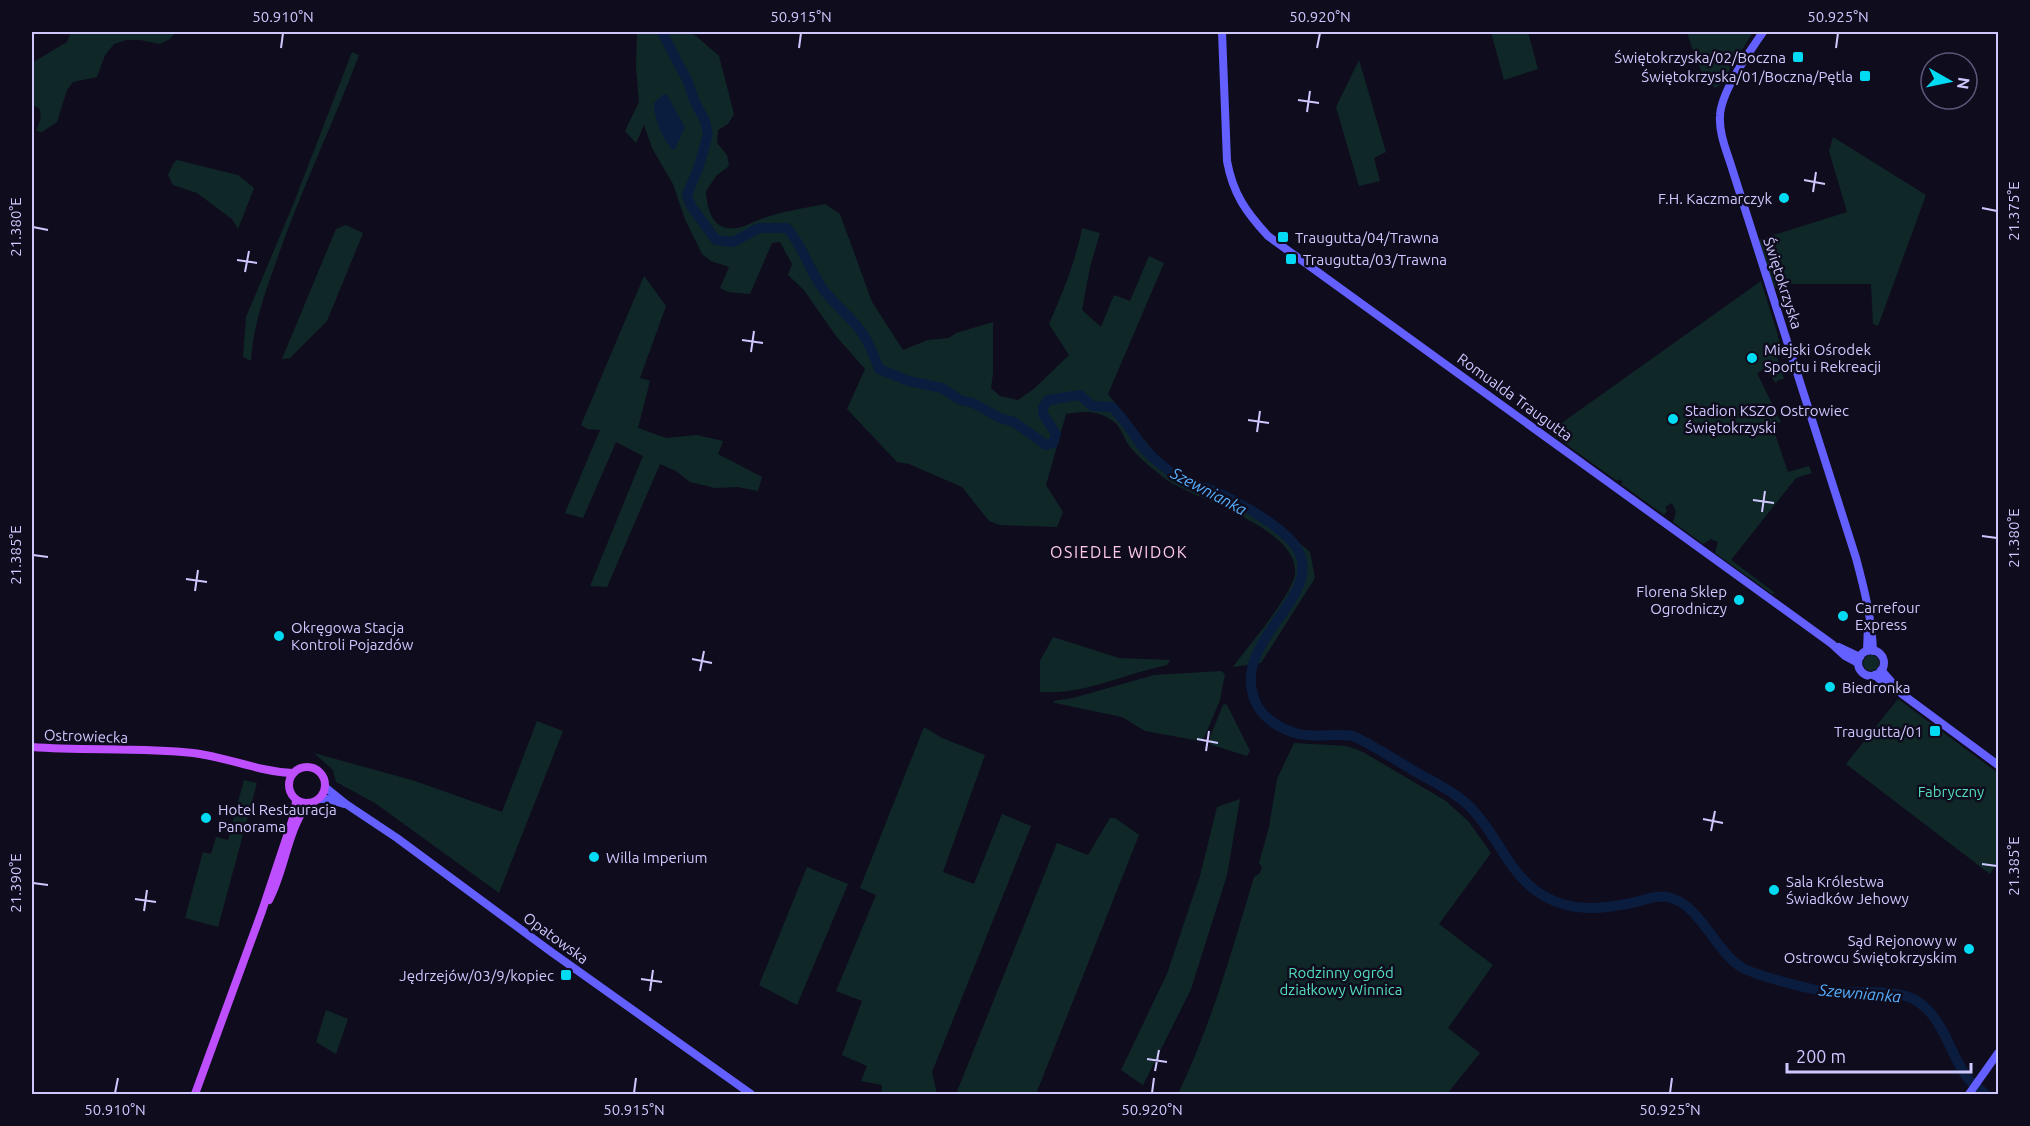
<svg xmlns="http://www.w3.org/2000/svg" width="2030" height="1126" viewBox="0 0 2030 1126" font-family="Ubuntu,sans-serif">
	<rect width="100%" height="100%" fill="#0f0c1e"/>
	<g fill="#0f2827">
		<path d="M71 32H176L170 39 160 44 140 40H126L114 44 105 55 97 77 73 82 67 90 57 122 42 132 36 131C39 123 43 117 39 108L32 105V63L67 42Z"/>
		<path d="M637 32H688L696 36 719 56 734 114 728 124 718 130 717 143 727 155 729 166 717 175 706 191C707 211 713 232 738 228 747 226 756 220 764 218 784 211 805 208 825 204L840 214 872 302 903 350 928 340 949 338 956 333 993 322V373L991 388 1000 396 1018 400 1035 388 1069 355 1049 324C1062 294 1076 261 1082 228L1100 233 1090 267 1082 310 1101 327 1114 295 1130 301 1149 256 1164 263 1108 394 1158 457 1180 473 1235 498 1269 517 1310 552 1315 578 1261 663 1233 667C1246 649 1294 593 1295 573 1298 527 1195 500 1164 478 1153 469 1139 458 1130 447 1124 440 1121 426 1113 421 1098 410 1083 411 1066 414L1046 485 1063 512 1057 527 1000 525 989 521 962 487 909 464 897 462 847 409 865 369 836 336 804 290 788 275 792 264 780 242 772 243 750 294 728 292 720 288 729 267 711 261 702 254 685 219 673 184 652 148 644 125 636 143 625 131 639 102 636 67Z"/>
		<path d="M1491 32H1528L1538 69 1504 80Z"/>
		<path d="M1687 32H1753L1720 85 1715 88C1702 81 1691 46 1687 32Z"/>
		<path d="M352 52 359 55C333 124 301 190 277 259 265 293 253 325 251 361L243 357 246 317 293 205Z"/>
		<path d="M1359 60 1386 152 1374 158 1380 181 1359 186 1336 107Z"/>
		<path d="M1833 137 1926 195 1878 326 1873 324 1871 284H1780L1776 289 1765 272 1755 241 1847 212 1829 151Z"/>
		<path d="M177 160 238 175 254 188 238 229 232 219 197 193 173 185 168 175 173 164Z"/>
		<path d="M346 225 363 233 327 321 290 358 282 359 336 229Z"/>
		<path d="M644 276 666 306 640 378 650 381 638 428 666 438 697 435 723 441 718 454 762 477 758 491 737 487 715 488 690 482 676 471 660 464 607 587 590 586 643 456 616 442 583 518 565 513 600 430 587 429 581 425Z"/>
		<path d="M1761 281 1777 332 1782 354 1777 357 1784 379 1778 380 1776 383 1765 369 1757 373 1781 422 1772 425 1788 472 1809 466 1812 473 1796 478 1731 560 1775 593 1772 594 1715 553 1718 542 1711 539 1703 544 1673 522 1676 512 1672 503 1665 507 1667 511 1664 515 1621 484 1623 482 1619 479 1617 481 1549 432Z"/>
		<path d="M1053 637 1119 658 1170 660 1167 665C1124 674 1084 695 1040 692V661Z"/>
		<circle cx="1871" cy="663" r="8"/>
		<path d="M1221 671 1225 674 1220 700 1204 738 1200 741 1145 731 1122 717 1055 703 1053 701 1073 698 1154 675Z"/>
		<path d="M1898 699 1998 773V862L1990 874 1846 764Z"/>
		<path d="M1226 704 1228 707 1250 751 1247 756 1212 745 1210 742V737L1223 705Z"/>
		<path d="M537 721 563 731 499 893 375 803 336 782 333 770 314 753 415 781 502 812Z"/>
		<path d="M924 727 942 738 985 755 943 872 974 884 1002 814 1031 826 932 1072 937 1094H881L882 1085 861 1081 867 1066 842 1055 862 1001 836 991 876 895 860 888Z"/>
		<path d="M1294 743 1347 746 1363 752 1446 801 1469 822 1491 853 1439 924 1493 965 1448 1028 1480 1053 1447 1094H1178C1211 1025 1232 951 1254 877L1260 873 1262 867 1259 863 1269 827 1277 779Z"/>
		<path d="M244 780 257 783 218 927 185 918 203 852 211 854 216 837 228 840Z"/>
		<path d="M1240 799 1227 875 1191 989 1143 1085 1121 1070 1167 974 1200 876 1217 807Z"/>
		<path d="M1110 818H1115L1139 835 1036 1094H956L1057 843 1088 855Z"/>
		<path d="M807 867 848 884 797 1005 759 985Z"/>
		<path d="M326 1010 348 1019 336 1054 316 1042Z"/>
	</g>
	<path fill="#0a1d3e" d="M664 94 667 95 685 127 675 149 673 150C663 141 653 116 654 103Z"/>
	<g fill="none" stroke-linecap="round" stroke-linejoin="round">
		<path stroke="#0a1d3e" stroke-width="10" d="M662 32 687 80 695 102 705 121 708 134 699 166 687 195 691 206 716 240 733 242 759 228H787C802 245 808 266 820 285 830 300 843 310 855 324 867 337 873 353 879 369L909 381 942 388 960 400 973 403 1000 418 1014 422 1046 445 1053 443 1056 434 1043 414V407L1048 400 1080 395 1092 406 1112 407C1125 420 1132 432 1142 446 1152 459 1167 469 1180 479 1191 486 1202 486 1214 491 1236 500 1287 529 1298 550 1324 600 1228 641 1256 703 1263 719 1282 730 1299 734 1316 738 1335 733 1353 736 1375 746 1395 760 1416 772 1435 783 1457 793 1472 809 1498 836 1510 877 1544 896 1573 913 1604 909 1636 902 1647 899 1660 894 1671 898 1699 905 1715 950 1741 967 1757 976 1814 991 1832 992 1856 993 1897 988 1917 1001 1943 1018 1949 1051 1966 1076 1971 1083 1979 1088 1985 1094"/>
		<g stroke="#645fff" stroke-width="8">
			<path d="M1222 32 1227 161C1233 194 1246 212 1268 236L1832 644 1845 656 1858 663"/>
			<path d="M1763 32C1749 53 1721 91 1720 116 1719 132 1725 147 1730 162L1856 558C1864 588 1872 619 1873 651"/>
			<path d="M1839 647 1860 657"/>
			<circle cx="1871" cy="663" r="13"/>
			<path d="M1867 651 1868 625"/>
			<path d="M1881 670 1902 694 1998 765"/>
			<path d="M1875 675 1887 687 1895 691"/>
			<path d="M325 787 346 804 397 838 550 951 751 1094"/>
			<path d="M319 799H328L344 804"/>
			<path d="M1969 1094 1998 1053"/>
		</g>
		<g stroke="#be4fff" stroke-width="8">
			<path d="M32 747C85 751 140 747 193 753 227 757 260 772 293 773"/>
			<circle cx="307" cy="785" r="18"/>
			<path d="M269 900C285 870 287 831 308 803"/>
			<path d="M195 1094 262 911 295 812 296 800"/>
		</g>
	</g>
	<path fill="none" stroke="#cfc8ff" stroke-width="2" d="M281 48 283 33M799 48 801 33M1317 48 1320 33M1836 48 1838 33M1298 100 1319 103M1307 112 1310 91M1804 180 1825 184M1813 192 1816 172M1982 208 1997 211M33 227 48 230M237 260 257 263M245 272 249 251M742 340 763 343M751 352 754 331M1248 420 1269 423M1257 432 1260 411M1753 500 1774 503M1762 512 1765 491M1982 536 1997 538M33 555 48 557M186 579 207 582M195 591 198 570M692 659 712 663M700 671 704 651M1197 739 1218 743M1206 751 1209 731M1703 819 1723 823M1711 831 1715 811M1982 864 1997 866M33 883 48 885M135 899 156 902M144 911 147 890M641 979 662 982M650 991 653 970M1147 1059 1167 1062M1155 1071 1159 1050M115 1093 118 1078M634 1093 636 1078M1152 1093 1154 1078M1670 1093 1672 1078"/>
	<g fill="#00dbf3" stroke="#0f0c1e" stroke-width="2">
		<rect x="1792" y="51" width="12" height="12" rx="3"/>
		<rect x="1859" y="70" width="12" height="12" rx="3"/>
		<circle cx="1784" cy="198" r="6"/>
		<rect x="1277" y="231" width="12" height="12" rx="3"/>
		<rect x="1285" y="253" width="12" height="12" rx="3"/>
		<circle cx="1752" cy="358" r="6"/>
		<circle cx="1673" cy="419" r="6"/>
		<circle cx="1739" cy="600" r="6"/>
		<circle cx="1843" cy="616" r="6"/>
		<circle cx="279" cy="636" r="6"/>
		<circle cx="1830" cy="687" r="6"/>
		<rect x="1929" y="725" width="12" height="12" rx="3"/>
		<circle cx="206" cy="818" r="6"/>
		<circle cx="594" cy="857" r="6"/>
		<circle cx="1774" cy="890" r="6"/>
		<circle cx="1969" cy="949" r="6"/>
		<rect x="560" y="969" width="12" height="12" rx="3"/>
	</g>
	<g text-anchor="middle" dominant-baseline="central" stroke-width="5" stroke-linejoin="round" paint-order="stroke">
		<g font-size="15" fill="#cfc8ff" stroke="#0f0c1e" text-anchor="start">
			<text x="1786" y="57" text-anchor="end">Świętokrzyska/02/Boczna</text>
			<text x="1853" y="76" text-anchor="end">Świętokrzyska/01/Boczna/Pętla</text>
			<text x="1772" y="198" text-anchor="end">F.H. Kaczmarczyk</text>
			<text x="1295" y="237">Traugutta/04/Trawna</text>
			<text x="1303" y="259">Traugutta/03/Trawna</text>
			<text x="1764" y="349">Miejski Ośrodek<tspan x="1764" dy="17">Sportu i Rekreacji</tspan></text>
			<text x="1685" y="410">Stadion KSZO Ostrowiec<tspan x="1685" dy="17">Świętokrzyski</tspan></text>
			<text x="1727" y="591" text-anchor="end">Florena Sklep<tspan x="1727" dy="17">Ogrodniczy</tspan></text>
			<text x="1855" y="607">Carrefour<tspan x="1855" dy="17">Express</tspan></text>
			<text x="291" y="627">Okręgowa Stacja<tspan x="291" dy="17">Kontroli Pojazdów</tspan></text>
			<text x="1842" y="687">Biedronka</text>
			<text x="1923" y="731" text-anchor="end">Traugutta/01</text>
			<text x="218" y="809">Hotel Restauracja<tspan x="218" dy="17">Panorama</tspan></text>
			<text x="606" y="857">Willa Imperium</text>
			<text x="1786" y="881">Sala Królestwa<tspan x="1786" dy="17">Świadków Jehowy</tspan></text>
			<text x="1957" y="940" text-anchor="end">Sąd Rejonowy w<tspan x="1957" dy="17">Ostrowcu Świętokrzyskim</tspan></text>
			<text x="554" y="975" text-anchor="end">Jędrzejów/03/9/kopiec</text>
		</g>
		<g font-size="15" fill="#cfc8ff" stroke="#0f0c1e">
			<text transform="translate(1783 283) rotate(72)">Świętokrzyska</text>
			<text transform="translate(1515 397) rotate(36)">Romualda Traugutta</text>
			<text transform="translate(86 736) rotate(2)">Ostrowiecka</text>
			<text transform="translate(556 938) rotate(36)">Opatowska</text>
		</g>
		<g font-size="15" fill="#54dfbd" stroke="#0f0c1e">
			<text x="1951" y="791">Fabryczny</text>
			<text x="1341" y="972">Rodzinny ogród<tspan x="1341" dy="17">działkowy Winnica</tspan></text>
		</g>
		<g font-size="16" font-style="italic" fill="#56b1ff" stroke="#0f0c1e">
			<text transform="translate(1209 491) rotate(28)">Szewnianka</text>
			<text transform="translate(1860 993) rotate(5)">Szewnianka</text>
		</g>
		<g font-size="16" letter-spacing="1.5" fill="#ffcaec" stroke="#0f0c1e">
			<text x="1119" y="552">OSIEDLE WIDOK</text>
		</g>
	</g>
	<rect width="2030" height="1126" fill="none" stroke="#0f0c1e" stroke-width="66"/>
	<g transform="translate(1949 81) rotate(99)"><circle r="28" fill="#0f0c1e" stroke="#5c5778" stroke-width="1.5"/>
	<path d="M0-4.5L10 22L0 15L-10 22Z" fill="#00dbf3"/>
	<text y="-9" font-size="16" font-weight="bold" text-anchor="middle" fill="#cfc8ff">N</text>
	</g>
	<path d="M1787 1063v9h184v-9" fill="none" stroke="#cfc8ff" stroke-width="3"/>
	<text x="1796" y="1063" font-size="18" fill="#cfc8ff" stroke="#0f0c1e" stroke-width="4.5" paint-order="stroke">200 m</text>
	<rect x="33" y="33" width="1964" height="1060" fill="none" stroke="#cfc8ff" stroke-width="2"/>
	<g font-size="15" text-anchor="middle" fill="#cfc8ff">
		<text x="283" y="22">50.910°N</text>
		<text x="801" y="22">50.915°N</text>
		<text x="1320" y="22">50.920°N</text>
		<text x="1838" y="22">50.925°N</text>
		<text transform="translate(2014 211) rotate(-90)" y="5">21.375°E</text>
		<text transform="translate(16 227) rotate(-90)" y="5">21.380°E</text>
		<text transform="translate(2014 538) rotate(-90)" y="5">21.380°E</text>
		<text transform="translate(16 555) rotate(-90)" y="5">21.385°E</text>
		<text transform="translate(2014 866) rotate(-90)" y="5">21.385°E</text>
		<text transform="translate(16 883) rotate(-90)" y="5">21.390°E</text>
		<text x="115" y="1115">50.910°N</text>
		<text x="634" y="1115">50.915°N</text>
		<text x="1152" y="1115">50.920°N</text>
		<text x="1670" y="1115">50.925°N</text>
	</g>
</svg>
